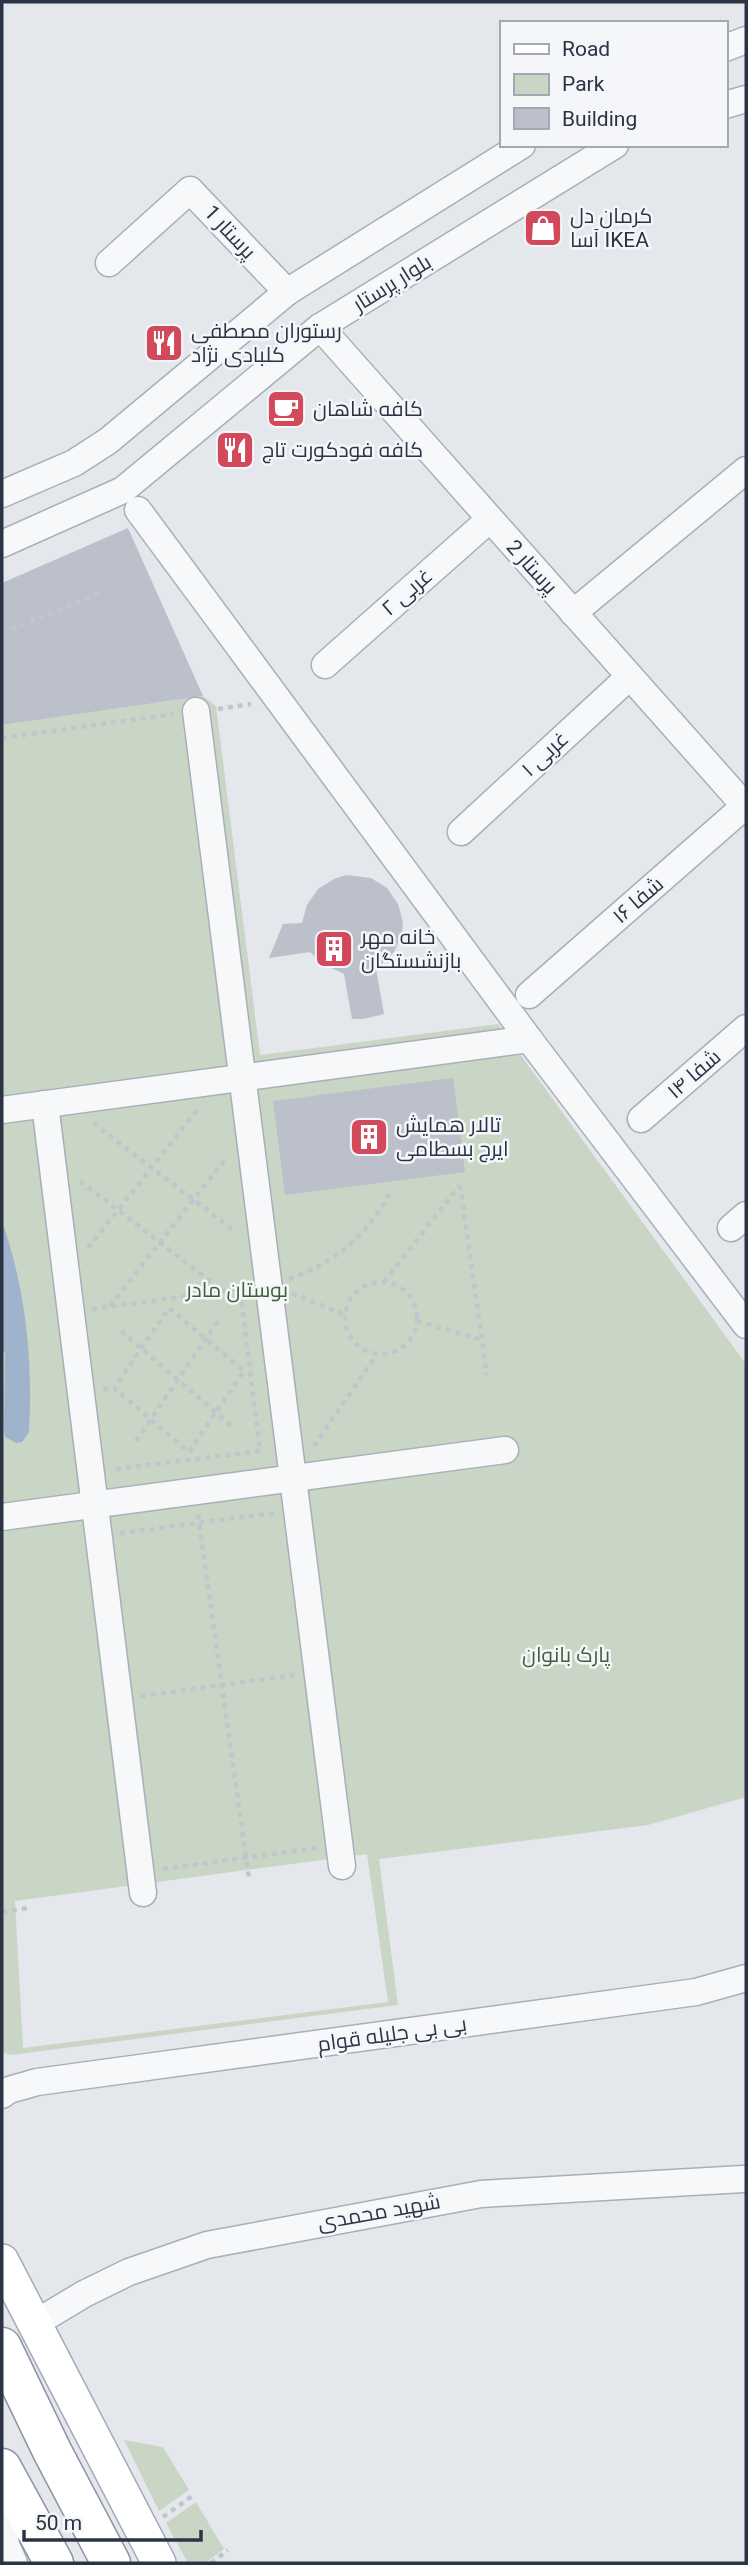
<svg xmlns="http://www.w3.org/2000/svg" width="748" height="2565" viewBox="0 0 748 2565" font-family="Roboto,Cairo,sans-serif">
	<rect width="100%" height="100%" fill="#e4e7ec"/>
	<g fill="#c9d6c5" fill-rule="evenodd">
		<path d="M203 696 216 706 260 1055 498 1024 746 1364V1797L648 1825 379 1859 398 2005 11 2055 2 2052V725ZM367 1854 388 2002 23 2048 15 1901Z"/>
		<path d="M124 2440 163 2447 189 2490 159 2511Z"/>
		<path d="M196 2502 224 2549 205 2563H188L166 2523Z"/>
	</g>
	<path fill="#9fb4cc" d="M2 1221C26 1290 33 1360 29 1432L22 1442 16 1443 5 1437 4 1430 5 1351 2 1354Z"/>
	<g fill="#bbc0ca">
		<path d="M128 528 203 696 2 725V583Z"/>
		<path d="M346 875 371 878 387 888 398 904 403 922 402 934 394 952 376 969 384 1014 363 1019H352L344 974 323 964 310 952 269 958 283 924 302 923 307 905 318 889 334 879Z"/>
		<path d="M453 1078 465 1172 285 1195 273 1101Z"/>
	</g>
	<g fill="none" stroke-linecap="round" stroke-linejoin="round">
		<g stroke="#a9aeb7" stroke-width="29">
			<g id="minor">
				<path d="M725 48 746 40"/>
				<path d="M725 105 746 99"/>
				<path d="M109 263 190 190 287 292"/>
				<path d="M320 327 745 806"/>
				<path d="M2 494 74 463 108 441 287 292 522 145"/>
				<path d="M138 510 529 1039 746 1325"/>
				<path d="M2 544 123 490 320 327 615 145"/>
				<path d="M573 613 746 470"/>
				<path d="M325 665 490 519"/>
				<path d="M196 711 342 1866"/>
				<path d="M461 832 629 677"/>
				<path d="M529 995 746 805"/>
				<path d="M45 1104 143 1893"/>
				<path d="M2 1110 529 1039"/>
				<path d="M641 1119 746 1028"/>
				<path d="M731 1228 746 1215"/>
				<path d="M2 1517 505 1450"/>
				<path d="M2 2095 9 2090 37 2082 696 1992 746 1978"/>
				<path d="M34 2324 84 2294 129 2272 207 2245 481 2194 743 2179"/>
				<path d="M2 2495 6 2545 14 2563"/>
			</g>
		</g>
		<g stroke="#a3abb8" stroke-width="36">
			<path id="major" d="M2 2261 159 2563"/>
		</g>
		<g stroke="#8b94a3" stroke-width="41">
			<g id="highway">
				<path d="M2 2347 52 2451 111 2563"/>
				<path d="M2 2468 54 2563"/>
			</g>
		</g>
		<g stroke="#c2c5cb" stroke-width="4.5" stroke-dasharray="5 5" stroke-linecap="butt">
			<path d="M2 633 104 591"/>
			<path d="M218 709 251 704"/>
			<path d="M2 738 174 714"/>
			<path d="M93 1123 236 1232"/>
			<path d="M80 1181 223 1291"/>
			<path d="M460 1185 487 1375"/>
			<path d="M88 1248 198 1109"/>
			<path d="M289 1279C336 1263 369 1233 392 1189"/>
			<path d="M384 1282 460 1185"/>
			<circle cx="381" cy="1318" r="36"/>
			<path d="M292 1293 345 1315"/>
			<path d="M110 1306 228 1156"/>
			<path d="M92 1309 239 1289"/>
			<path d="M417 1321 482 1340"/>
			<path d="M121 1331 234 1428"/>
			<path d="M103 1389 114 1388 189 1452 244 1371 169 1308 114 1388"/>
			<path d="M136 1441 220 1318"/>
			<path d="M314 1446 377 1354"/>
			<path d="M116 1469 260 1451 240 1289"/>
			<path d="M198 1515 249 1879"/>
			<path d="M120 1533 275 1513"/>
			<path d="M141 1696 295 1675"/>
			<path d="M163 1869 317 1848"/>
			<path d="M2 1912 28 1908"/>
			<path d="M163 2517 195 2494"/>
			<path d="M211 2563 228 2550"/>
		</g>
		<use href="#minor" stroke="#f7f8fa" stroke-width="26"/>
		<use href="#major" stroke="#fff" stroke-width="33"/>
		<use href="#highway" stroke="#fff" stroke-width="38"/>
	</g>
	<defs>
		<g id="shop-square" transform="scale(2.0125)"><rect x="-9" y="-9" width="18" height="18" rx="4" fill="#d1495b" stroke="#f4f6f9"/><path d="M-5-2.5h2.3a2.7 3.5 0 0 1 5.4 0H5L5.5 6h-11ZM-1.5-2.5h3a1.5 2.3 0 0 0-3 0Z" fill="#fff"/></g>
		<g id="restaurant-square" transform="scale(2.0125)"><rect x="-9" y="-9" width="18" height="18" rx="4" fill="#d1495b" stroke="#f4f6f9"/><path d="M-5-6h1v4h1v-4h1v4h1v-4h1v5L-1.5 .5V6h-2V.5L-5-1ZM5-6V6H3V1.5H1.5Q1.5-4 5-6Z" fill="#fff"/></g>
		<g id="cafe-square" transform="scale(2.0125)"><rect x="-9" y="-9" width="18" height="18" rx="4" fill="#d1495b" stroke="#f4f6f9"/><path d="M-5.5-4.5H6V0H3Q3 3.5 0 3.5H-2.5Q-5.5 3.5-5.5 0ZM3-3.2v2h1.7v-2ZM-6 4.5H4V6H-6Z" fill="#fff"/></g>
		<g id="building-square" transform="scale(2.0125)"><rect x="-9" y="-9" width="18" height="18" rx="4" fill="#d1495b" stroke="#f4f6f9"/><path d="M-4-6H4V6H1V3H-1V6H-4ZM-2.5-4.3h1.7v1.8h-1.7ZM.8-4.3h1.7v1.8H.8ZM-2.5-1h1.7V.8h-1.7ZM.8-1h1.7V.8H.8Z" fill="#fff"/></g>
	</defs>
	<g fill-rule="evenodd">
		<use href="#shop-square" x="543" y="228"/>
		<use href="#restaurant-square" x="164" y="343"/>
		<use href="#cafe-square" x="286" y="409"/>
		<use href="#restaurant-square" x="235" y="450"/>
		<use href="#building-square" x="334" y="949"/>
		<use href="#building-square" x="369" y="1137"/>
	</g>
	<g text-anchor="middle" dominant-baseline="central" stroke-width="5" stroke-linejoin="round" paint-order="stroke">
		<g font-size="21" fill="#2b3445" stroke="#f4f6f9" text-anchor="start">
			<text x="570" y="216">کرمان دل<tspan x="570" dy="24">آسا IKEA</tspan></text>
			<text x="191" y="331">رستوران مصطفی<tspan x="191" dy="24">کلبادی نژاد</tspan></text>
			<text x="313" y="409">کافه شاهان</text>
			<text x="262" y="450">کافه فودکورت تاج</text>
			<text x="361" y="937">خانه مهر<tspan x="361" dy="24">بازنشستگان</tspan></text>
			<text x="396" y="1125">تالار همایش<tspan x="396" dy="24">ایرج بسطامی</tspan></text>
		</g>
		<g font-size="21" fill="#2b3445" stroke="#f4f6f9">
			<text transform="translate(230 232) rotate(47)">پرستار 1</text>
			<text transform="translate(392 283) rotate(-32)">بلوار پرستار</text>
			<text transform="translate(532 567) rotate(48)">پرستار 2</text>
			<text transform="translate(407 592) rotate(-41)">۲ غربی</text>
			<text transform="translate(545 754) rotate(-43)">۱ غربی</text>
			<text transform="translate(638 900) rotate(-41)">شفا ۱۶</text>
			<text transform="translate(694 1074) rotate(-41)">شفا ۱۴</text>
			<text transform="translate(392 2034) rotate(-8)">بی بی جلیله قوام</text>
			<text transform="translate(379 2212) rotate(-10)">شهید محمدی</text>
		</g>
		<g font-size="21" fill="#3f6138" stroke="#f4f6f9">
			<text x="237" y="1290">بوستان مادر</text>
			<text x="566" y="1655">پارک بانوان</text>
		</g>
	</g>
	<rect width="748" height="2565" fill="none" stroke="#2b3445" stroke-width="7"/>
	<rect x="500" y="21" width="228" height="126" fill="#f4f6f9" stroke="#a4a8b1" stroke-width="2"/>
	<rect x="514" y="44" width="35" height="10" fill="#ffffff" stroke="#a4a8b1" stroke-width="2"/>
	<text x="562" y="56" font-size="21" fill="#2b3445">Road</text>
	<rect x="514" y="74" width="35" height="21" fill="#c9d6c5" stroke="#a4a8b1" stroke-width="2"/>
	<text x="562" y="91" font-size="21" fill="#2b3445">Park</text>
	<rect x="514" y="108" width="35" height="21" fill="#bbc0ca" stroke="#a4a8b1" stroke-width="2"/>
	<text x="562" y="126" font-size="21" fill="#2b3445">Building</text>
	<path d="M24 2530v10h177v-10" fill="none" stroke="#2b3445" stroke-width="3.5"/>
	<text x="35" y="2530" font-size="21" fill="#2b3445" stroke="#f4f6f9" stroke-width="5" paint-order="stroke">50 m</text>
</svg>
